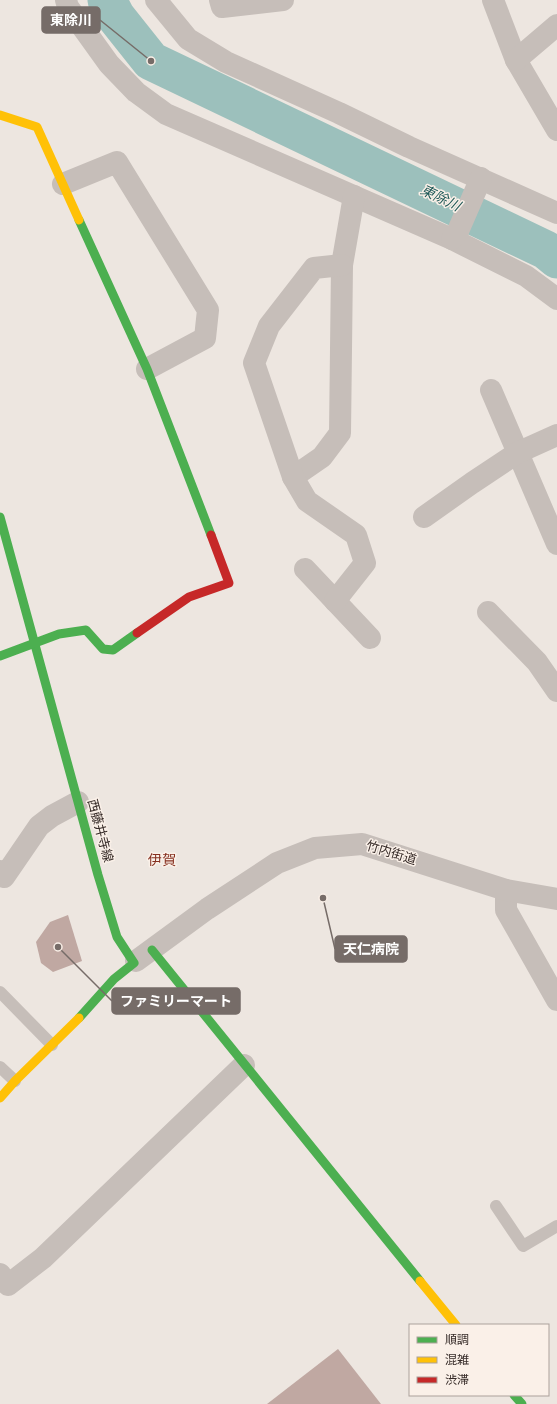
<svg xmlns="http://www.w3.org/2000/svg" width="557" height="1404" viewBox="0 0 557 1404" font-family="Overpass,'Noto Sans JP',sans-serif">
	<rect width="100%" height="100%" fill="#ede6e0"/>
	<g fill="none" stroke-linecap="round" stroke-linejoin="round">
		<path stroke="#9cc0bc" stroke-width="39" d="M107 0 116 17 151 61 546 250 557 259"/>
	</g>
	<g fill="#c0a8a2">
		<path d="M68 915 82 961 53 972 41 963 36 942 50 922Z"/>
		<path d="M338 1349 381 1404H267Z"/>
	</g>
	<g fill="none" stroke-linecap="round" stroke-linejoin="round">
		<g stroke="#c6beb9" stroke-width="12">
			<path d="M0 992 52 1045"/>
			<path d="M0 1067 15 1081"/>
			<path d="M496 1206 523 1246 557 1226"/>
		</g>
		<g stroke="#c6beb9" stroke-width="22">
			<path d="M66 0 68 7 109 64 136 92 166 114 452 239 526 276 557 299"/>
			<path d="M156 0 188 39 226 62 339 113 409 147 557 213"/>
			<path d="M220 0 222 7 283 0"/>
			<path d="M493 0 516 60 557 130"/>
			<path d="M516 60 557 25"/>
			<path d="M63 184 117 162 208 310 205 338 147 369"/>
			<path d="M452 239 458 231 481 178"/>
			<path d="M491 390 557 544"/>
			<path d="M293 477 322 457 340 433 342 265 354 196"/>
			<path d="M424 517 472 483 517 453 557 435"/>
			<path d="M305 569 370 638"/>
			<path d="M335 601 365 563 356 535 307 501 293 477 254 363 269 326 314 268 342 265"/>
			<path d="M488 612 537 662 557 691"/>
			<path d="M0 871 4 877 39 826 52 816 78 802"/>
			<path d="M506 890V910L557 1000"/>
			<path d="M136 961 207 909 277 863 315 848 362 844 506 890 557 899"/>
			<path d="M0 1274 8 1285 43 1258 244 1065"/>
		</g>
		<g stroke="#4caf50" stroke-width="9">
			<path d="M79 220 147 369 211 535"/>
			<path d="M0 517 98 875 117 937 134 963 114 979 79 1018"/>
			<path d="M0 656 59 634 86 630 103 649 113 650 137 633"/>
			<path d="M152 950 420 1281"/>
			<path d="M514 1395 522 1404"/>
		</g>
		<g stroke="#ffc107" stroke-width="9">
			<path d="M0 115 37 127 79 220"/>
			<path d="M0 1098 15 1081 79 1018"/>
			<path d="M420 1281 456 1325"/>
		</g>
		<path stroke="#c62828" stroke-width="9" d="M137 633 189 597 229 583 211 535"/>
	</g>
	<g text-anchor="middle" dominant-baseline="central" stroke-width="3" stroke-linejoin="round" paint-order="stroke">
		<g font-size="13" fill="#362b28" stroke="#faf0e8">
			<text transform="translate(99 831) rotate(75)">西藤井寺線</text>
			<text transform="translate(391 854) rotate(17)">竹内街道</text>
		</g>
		<g font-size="14" font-style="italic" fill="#1d5857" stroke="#faf0e8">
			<text transform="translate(440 199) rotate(26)">東除川</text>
		</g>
		<g font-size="14" fill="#863020" stroke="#faf0e8">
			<text x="162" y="861">伊賀</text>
		</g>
	</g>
	<path fill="none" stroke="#766c68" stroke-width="1.5" d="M151 61L100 20M323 898L335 949M58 947L112 1001"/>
	<g fill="#766c68" stroke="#faf0e8" stroke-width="1.5">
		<circle cx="151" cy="61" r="4"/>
		<circle cx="323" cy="898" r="4"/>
		<circle cx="58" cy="947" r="4"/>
	</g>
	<g fill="#766c68" stroke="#766c68" stroke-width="1.5">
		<rect x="42" y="7" width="58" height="26" rx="4"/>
		<rect x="335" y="936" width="72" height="26" rx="4"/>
		<rect x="112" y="988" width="128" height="26" rx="4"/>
	</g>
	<g font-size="14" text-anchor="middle" font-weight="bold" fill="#fff">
		<text x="71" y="25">東除川</text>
		<text x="371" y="954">天仁病院</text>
		<text x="176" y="1006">ファミリーマート</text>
	</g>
	<rect x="409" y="1324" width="140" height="72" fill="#faf0e8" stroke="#aca19b"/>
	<rect x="417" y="1337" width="20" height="6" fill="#4caf50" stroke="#aca19b"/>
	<text x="445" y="1344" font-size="12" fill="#362b28">順調</text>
	<rect x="417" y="1357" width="20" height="6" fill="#ffc107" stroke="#aca19b"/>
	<text x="445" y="1364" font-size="12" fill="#362b28">混雑</text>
	<rect x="417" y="1377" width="20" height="6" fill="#c62828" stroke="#aca19b"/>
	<text x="445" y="1384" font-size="12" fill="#362b28">渋滞</text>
</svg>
